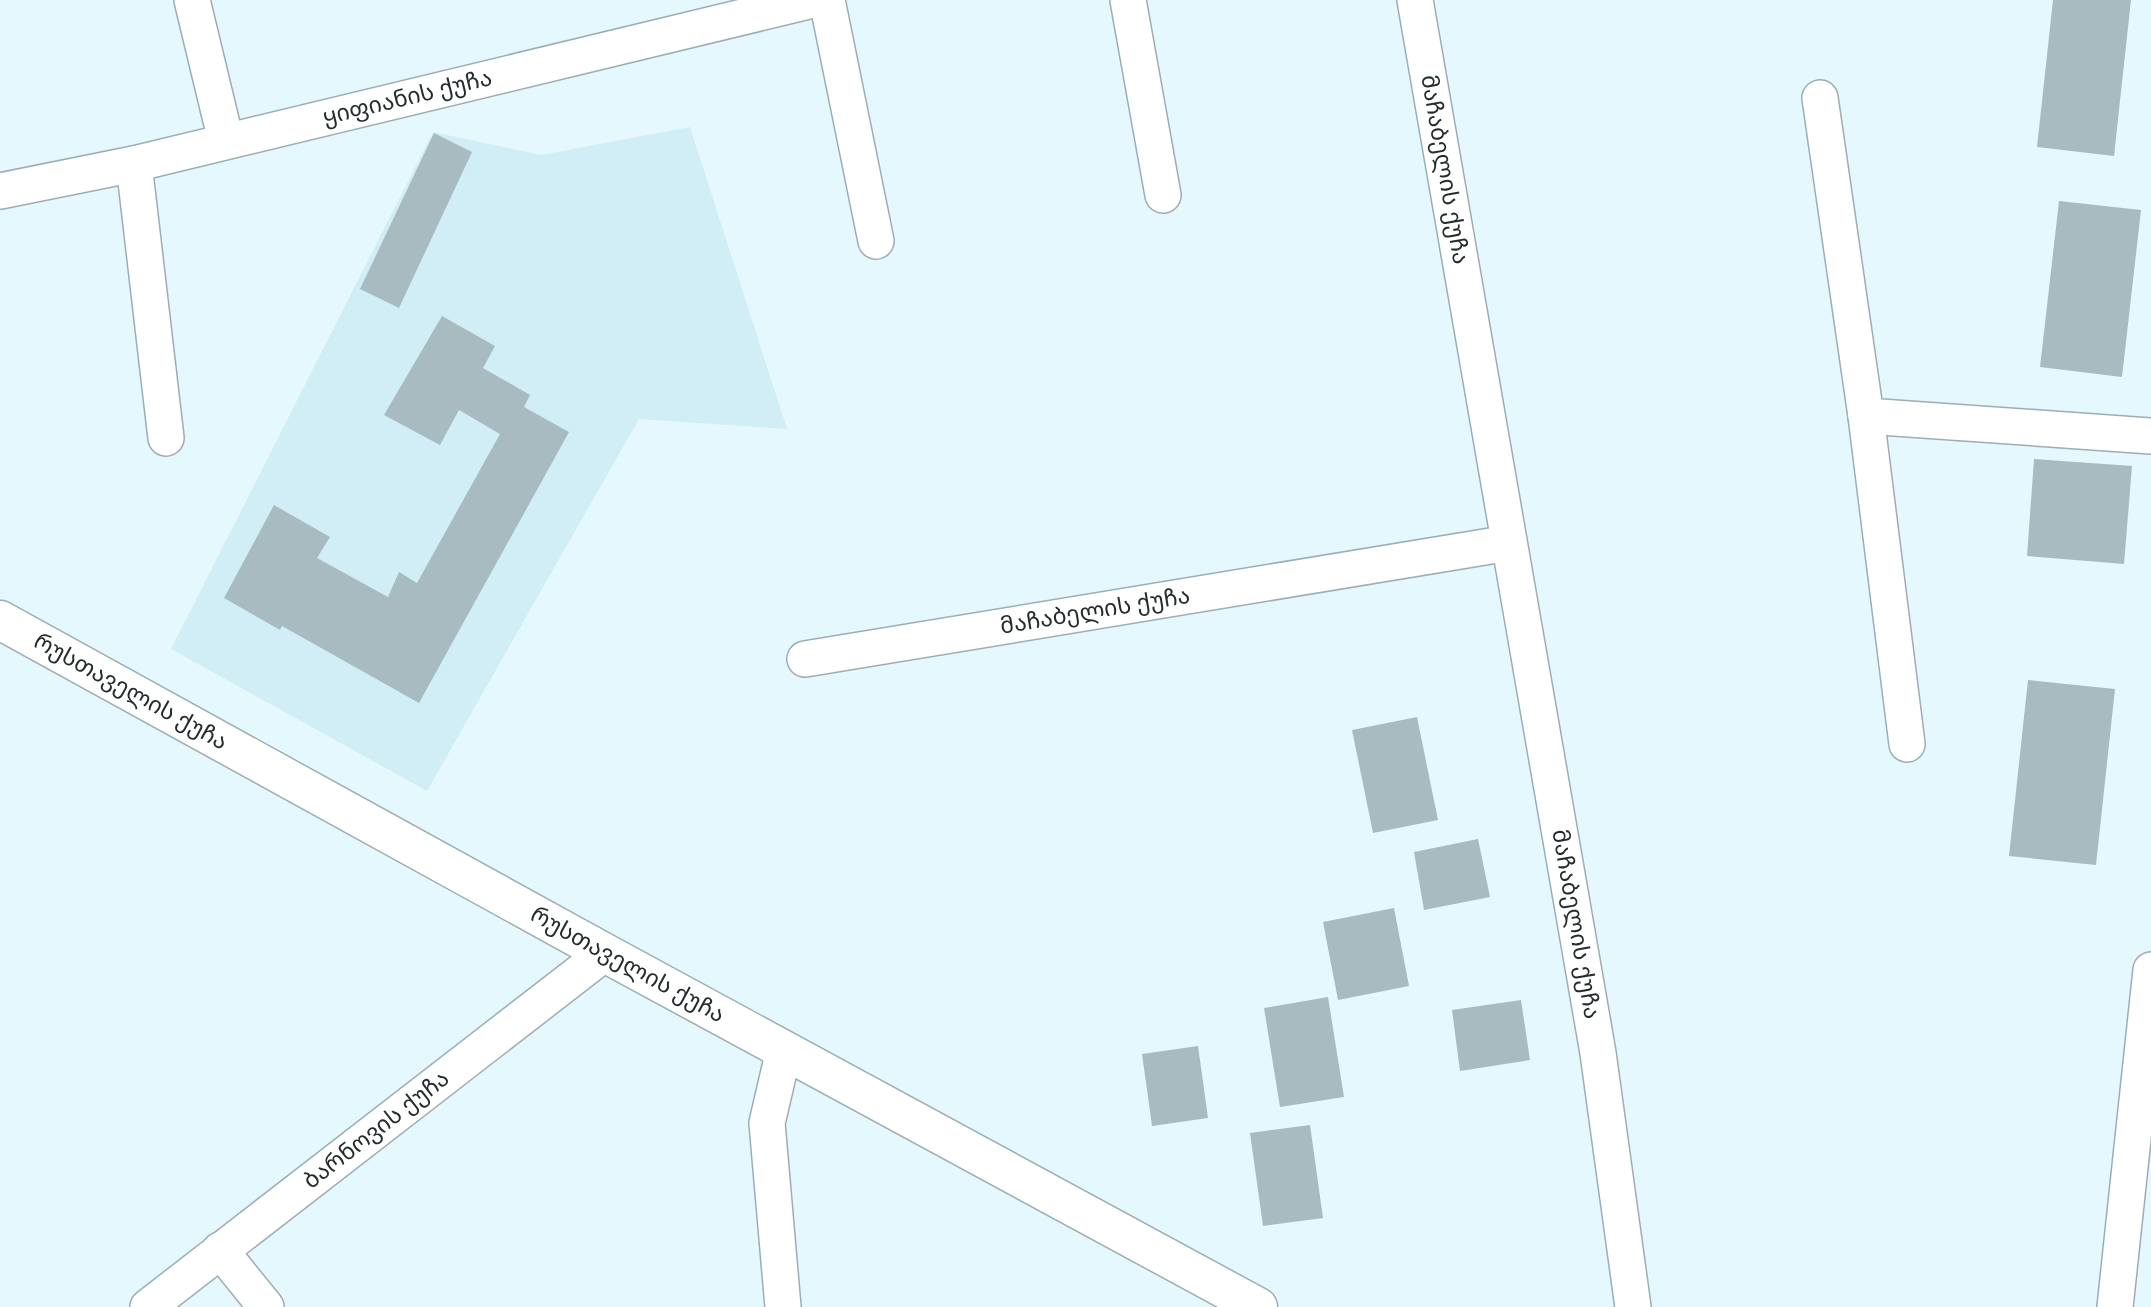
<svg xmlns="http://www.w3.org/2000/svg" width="2151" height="1307" viewBox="0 0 2151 1307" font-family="Spectral,'Noto Sans Georgian',serif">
	<rect width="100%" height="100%" fill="#e4f8fe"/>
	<path fill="#d1eef6" d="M690 127 787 429 639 419 427 791 171 649 433 132 541 155Z"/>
	<g fill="#a8bbc1">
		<path d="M2053 0H2131L2114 156 2037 147Z"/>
		<path d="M434 133 472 152 399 308 360 289Z"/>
		<path d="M2059 201 2141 210 2122 377 2040 367Z"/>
		<path d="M442 316 495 346 483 368 530 395 524 407 569 432 419 703 282 626 280 630 224 598 274 505 330 537 317 558 388 597 399 572 417 583 500 434 459 410 440 445 384 415Z"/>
		<path d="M2034 459 2132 466 2124 564 2027 556Z"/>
		<path d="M2028 680 2115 689 2096 865 2009 856Z"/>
		<path d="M1417 717 1438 820 1373 833 1352 730Z"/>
		<path d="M1478 839 1490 897 1424 910 1414 852Z"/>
		<path d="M1394 908 1409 986 1338 1000 1323 922Z"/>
		<path d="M1328 997 1344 1097 1280 1107 1264 1008Z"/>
		<path d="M1521 1000 1530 1060 1460 1071 1452 1010Z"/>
		<path d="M1198 1046 1208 1118 1152 1126 1142 1054Z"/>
		<path d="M1310 1125 1323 1218 1263 1226 1250 1133Z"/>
	</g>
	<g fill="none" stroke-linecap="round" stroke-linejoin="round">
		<g stroke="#9caeb4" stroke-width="38">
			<g id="street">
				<path d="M192 0 226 141"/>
				<path d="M827 0 876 241"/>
				<path d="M1128 0 1163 195"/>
				<path id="s1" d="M1415 0 1598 1053 1633 1307"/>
				<path d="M1820 98 1866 416 2151 436"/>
				<path d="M134 164 166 438"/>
				<path id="s2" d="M0 191 134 164 813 0"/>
				<path d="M1866 416 1907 744"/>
				<path id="s3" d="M805 659 1509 543"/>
				<path d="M220 1250 266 1307"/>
				<path id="s4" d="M148 1307 605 953"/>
				<path d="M783 1307 767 1123 784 1050"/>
				<path d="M2115 1307 2151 970"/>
			</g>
		</g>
		<g stroke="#9caeb4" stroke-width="41">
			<g id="secondary">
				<path id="s5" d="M0 620 605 953 1258 1307"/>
			</g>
		</g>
		<use href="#street" stroke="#fff" stroke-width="35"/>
		<use href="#secondary" stroke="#fff" stroke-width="38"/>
	</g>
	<g text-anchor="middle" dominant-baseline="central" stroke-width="5" stroke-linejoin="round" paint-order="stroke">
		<g font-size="23" fill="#252c2e" stroke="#e4f8fe">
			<text stroke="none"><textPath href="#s2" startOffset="418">ყიფიანის ქუჩა</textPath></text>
			<text stroke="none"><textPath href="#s1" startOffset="172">მაჩაბელის ქუჩა</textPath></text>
			<text stroke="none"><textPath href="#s3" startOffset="294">მაჩაბელის ქუჩა</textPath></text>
			<text stroke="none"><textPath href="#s5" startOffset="149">რუსთაველის ქუჩა</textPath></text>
			<text stroke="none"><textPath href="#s1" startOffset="938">მაჩაბელის ქუჩა</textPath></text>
			<text stroke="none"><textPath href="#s5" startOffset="716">რუსთაველის ქუჩა</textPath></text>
			<text stroke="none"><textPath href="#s4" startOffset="289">ბარნოვის ქუჩა</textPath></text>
		</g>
	</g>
</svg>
